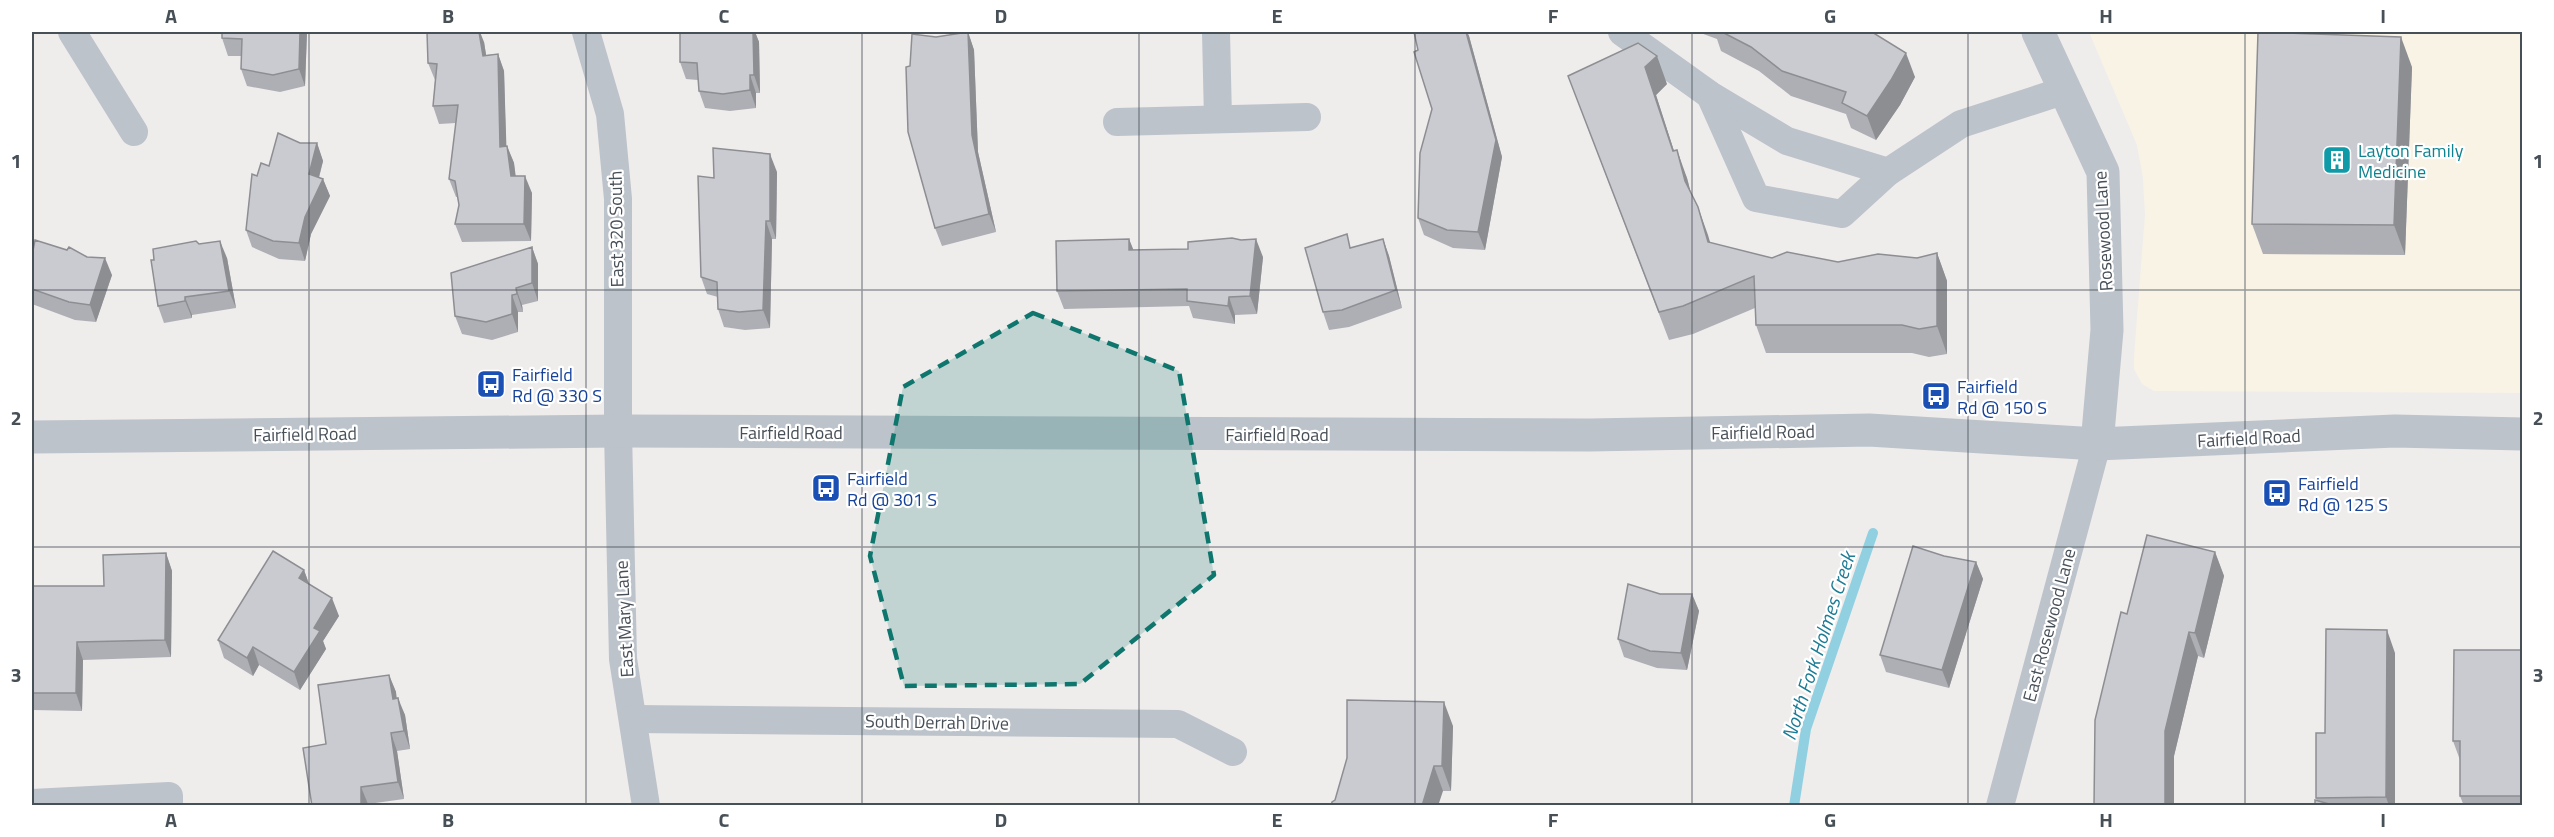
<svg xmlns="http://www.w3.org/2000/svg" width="2554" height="837" viewBox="0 0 2554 837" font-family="'Titillium Web',sans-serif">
	<rect width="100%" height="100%" fill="#efecec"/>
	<path fill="#f9f3e6" d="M2089 32H2522V393L2161 391H2154L2142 384 2134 369V357L2145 215 2143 178 2137 145Z"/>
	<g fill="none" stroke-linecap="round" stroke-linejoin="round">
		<path stroke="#90d0e1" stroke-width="10" d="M1794 806 1806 729 1873 533"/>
		<g stroke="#bcc3ca" stroke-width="28">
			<path d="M72 32 134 132"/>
			<path d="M586 32 610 114 618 199V431L623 659 646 806"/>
			<path d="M1216 32 1218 119"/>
			<path d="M1622 32 1710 95 1787 141 1888 172"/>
			<path d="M1710 95 1756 198 1842 214 1888 172 1961 124 2066 90"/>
			<path d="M1117 122 1307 117"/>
			<path d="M633 719 1178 724 1233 752"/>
			<path d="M32 803 169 796V806"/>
			<path d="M2000 806 2097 444"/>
		</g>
		<g stroke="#bcc3ca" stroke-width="33">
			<path d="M2038 32 2103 172 2107 330 2097 444"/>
			<path d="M32 437 618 431 1590 435 1869 430 2097 444 2395 431 2522 434"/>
		</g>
	</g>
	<g fill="#aeafb4">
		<path d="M222 32H307L305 86 280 92 247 86 241 69 242 56H228L222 38Z"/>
		<path d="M680 32H755L759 42 760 93H756V108L730 111 705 108 699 91 698 80 686 79 680 62Z"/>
		<path d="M968 32 974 50 978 152 996 232 942 246 935 228 910 66 936 37Z"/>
		<path d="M1414 32H1467L1469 36 1502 157 1485 250 1453 248 1424 235 1418 218 1432 109Z"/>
		<path d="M1698 32H1872L1915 77 1900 105 1876 140 1851 128 1846 114 1791 96 1759 71 1721 51 1717 39Z"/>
		<path d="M484 42 486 55 498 54 504 71 506 146H507L514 163 515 176 532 193 531 241 462 242 455 224 459 205 457 197H456L449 179 456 123 439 124 433 106 435 80 428 63Z"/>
		<path d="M2412 67 2405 255 2263 254 2252 224Z"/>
		<path d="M1568 76 1667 84 1656 95 1674 151 1687 178 1691 194 1710 243 1772 258 1838 262 1917 258 1937 253 1947 281V354L1929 357 1912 353H1766L1756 325 1755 308 1693 334 1669 340Z"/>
		<path d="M300 143H317L323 161 319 178 323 179 330 196 311 234 305 261 279 259 252 247 246 230 257 176Z"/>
		<path d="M777 172 776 239H772L770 328 745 330 724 327 718 309V297L707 294 701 277 714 178Z"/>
		<path d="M1129 239 1133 250 1263 257 1257 314 1235 315V324L1193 318 1189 306 1064 309 1057 291Z"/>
		<path d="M1383 239 1389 256 1402 308 1349 327 1329 330 1323 312 1351 248Z"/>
		<path d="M199 244 227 258 236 308 192 315V318L164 323 158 306Z"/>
		<path d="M532 247 538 264V301L522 305 523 312H518V332L492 340 462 334 455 316Z"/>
		<path d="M32 256 112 275 96 322 75 320 32 304Z"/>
		<path d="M2215 552 2224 576 2204 658 2198 656 2174 756V806H2094L2127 614Z"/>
		<path d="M166 553 172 571 171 657 83 660 82 711 33 710V720H32V586H104Z"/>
		<path d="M1944 556 1976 562 1983 579 1949 688 1886 672 1880 655Z"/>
		<path d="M304 570 309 584 339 616 323 641 326 649 300 690 259 665 253 676 224 658 218 640Z"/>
		<path d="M1660 594H1692L1699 611 1687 670 1657 668 1624 657 1618 639Z"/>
		<path d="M2523 650V806H2464L2460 796V760L2453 741Z"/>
		<path d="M2395 653V806H2315L2317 801 2316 798 2325 733Z"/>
		<path d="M389 675 396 692V698L405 715 410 749 397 751 404 799 368 804 326 744Z"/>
		<path d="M1453 726 1451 791H1443L1331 806Z"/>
	</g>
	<g fill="#8d8e92">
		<path d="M300 32H307L305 86 299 69Z"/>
		<path d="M479 32H480L484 42 489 73 483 56Z"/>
		<path d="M753 32H755L759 42 760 93 754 75Z"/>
		<path d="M968 32 974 50 978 152 996 232 989 214 972 135Z"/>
		<path d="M1466 32H1467L1469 36 1502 157 1485 250 1478 232Z"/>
		<path d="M2401 37 2412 67 2405 255 2394 225Z"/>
		<path d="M1906 53 1915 77 1900 105 1876 140 1867 116Z"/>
		<path d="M498 54 504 71 507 165 500 147Z"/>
		<path d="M1657 56 1667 84 1656 95 1683 179 1645 67Z"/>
		<path d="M750 75 756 93V108L750 90Z"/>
		<path d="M317 143 323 161 315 192 309 174Z"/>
		<path d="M507 146 514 163 518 193 511 176Z"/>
		<path d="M1677 150 1687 178 1695 209 1685 181Z"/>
		<path d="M770 154 777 172 776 239 770 221Z"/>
		<path d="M525 176 532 193 531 241 524 224Z"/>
		<path d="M323 179 330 196 311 234 305 261 299 243 305 217Z"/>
		<path d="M1698 207 1708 235 1718 270 1708 242Z"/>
		<path d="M766 221 772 239 770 328 763 310Z"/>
		<path d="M1129 239 1136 256 1129 250Z"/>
		<path d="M1256 239 1263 257 1257 314 1250 296Z"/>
		<path d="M1383 239 1389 256 1402 308 1396 290Z"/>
		<path d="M220 241 227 258 236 308 229 291Z"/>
		<path d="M532 247 538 264V301L532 283Z"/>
		<path d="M1937 253 1947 281V354L1937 326Z"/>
		<path d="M105 258 112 275 96 322 90 305Z"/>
		<path d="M516 288 522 305 523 312 517 294Z"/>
		<path d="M512 295 518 312V332L512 314Z"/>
		<path d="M185 297 192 315V318L185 301Z"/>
		<path d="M1229 297 1235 315V324L1228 306Z"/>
		<path d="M2215 552 2224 576 2204 658 2195 633Z"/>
		<path d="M166 553 172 571 171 657 165 640Z"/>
		<path d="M1976 562 1983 579 1949 688 1942 670Z"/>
		<path d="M304 570 310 587 299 578Z"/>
		<path d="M1692 594 1699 611 1687 670 1681 653Z"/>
		<path d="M332 598 339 616 323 641 326 649 300 690 294 672 314 628Z"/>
		<path d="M2387 630 2395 653V806H2389L2386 797Z"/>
		<path d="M2189 632 2198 656 2174 756V806H2165V731Z"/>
		<path d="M77 642 83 660 82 711 76 693Z"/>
		<path d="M253 647 259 665 253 676 247 658Z"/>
		<path d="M389 675 396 692 399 716 393 699Z"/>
		<path d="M398 698 405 715 410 749 404 731Z"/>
		<path d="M1444 702 1453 726 1451 791 1442 766Z"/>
		<path d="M32 706 33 710V720L32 717Z"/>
		<path d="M391 733 397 751 404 799 398 782Z"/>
		<path d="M1434 766 1443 791 1438 806H1422Z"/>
		<path d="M361 787 368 804V806H361Z"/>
	</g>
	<g fill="#cacbd1" stroke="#8d8e92" stroke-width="1.5">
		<path d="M222 32H300L299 69 273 75 241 69 242 39 222 38Z"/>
		<path d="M427 32H479L483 56 498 54 500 147 507 146 511 176H525L524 224H455L459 205 455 181 449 179 458 105 433 106 437 64 428 63Z"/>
		<path d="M680 32H753L754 75H750V90L723 94 699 91 697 63 680 62Z"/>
		<path d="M968 32 972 135 989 214 935 228 908 132 906 67 910 66 912 34 936 37Z"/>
		<path d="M1414 32H1466L1496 140 1478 232 1447 230 1418 218 1420 153 1432 109 1414 52 1418 50Z"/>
		<path d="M1722 32H1872L1906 53 1891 80 1867 116 1842 103 1846 92 1782 71 1751 47Z"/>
		<path d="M2258 32 2401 37 2394 225 2252 224Z"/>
		<path d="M1638 43 1657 56 1645 67 1673 151 1677 150 1685 181 1698 207 1708 242 1772 258 1787 252 1838 262 1878 254 1917 258 1937 253V326L1919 329 1902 325H1756L1754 276 1683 306 1659 312 1568 76Z"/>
		<path d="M278 133 300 143H317L309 174 323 179 305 217 299 243 273 241 246 230 252 174 257 176 261 163 269 166Z"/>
		<path d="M713 148 770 154V221H766L763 310 739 312 718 309 717 282 701 277 698 176 714 178Z"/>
		<path d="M1347 234 1350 248 1383 239 1396 290 1342 310 1323 312 1305 248Z"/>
		<path d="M1232 238 1241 240 1256 239 1250 296 1229 297 1228 306 1187 301V289L1057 291 1056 241 1129 239V250L1188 249V242Z"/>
		<path d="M35 240 67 250 69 247 87 257 105 258 90 305 69 302 32 289V256Z"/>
		<path d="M196 241 199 244 220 241 229 291 185 297V301L158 306 151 260H154L153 249Z"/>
		<path d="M532 247V283L516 288 517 294 512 295V314L486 322 455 316 451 273Z"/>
		<path d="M2147 535 2215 552 2195 633 2189 632 2165 731V806H2094L2095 720 2121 612 2127 614Z"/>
		<path d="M1913 546 1944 556 1976 562 1942 670 1880 655Z"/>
		<path d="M273 551 304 570 299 578 332 598 314 628 320 631 294 672 253 647 247 658 218 640Z"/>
		<path d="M166 553 165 640 77 642 76 693H32V586H104L103 555Z"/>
		<path d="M1628 584 1660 594H1692L1681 653 1650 651 1618 639Z"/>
		<path d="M2326 629 2387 630 2386 797 2316 798V733H2325Z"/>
		<path d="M2454 650H2523V796H2460V741H2453Z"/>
		<path d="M389 675 393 699 398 698 404 731 391 733 398 782 361 787V806H312L303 748 326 744 318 685Z"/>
		<path d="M1347 700 1444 702 1442 766H1434L1422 806H1331L1332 802 1335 800 1347 758Z"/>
		<path d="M2315 800 2336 806H2315Z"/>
	</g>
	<path fill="#0f766e" fill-opacity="0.2" stroke="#0f766e" stroke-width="4.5" stroke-dasharray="12 8" stroke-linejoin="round" d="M1033 313 1179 371 1214 575 1080 684 904 686 870 556 903 387Z"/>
	<path fill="none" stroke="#474f57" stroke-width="1.5" stroke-opacity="0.55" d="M309 32V806M586 32V806M862 32V806M1139 32V806M1415 32V806M1692 32V806M1968 32V806M2245 32V806M32 290H2522M32 547H2522"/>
	<defs>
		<g id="building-square" transform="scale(1.5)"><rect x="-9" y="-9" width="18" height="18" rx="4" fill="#0f9aa8" stroke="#fff"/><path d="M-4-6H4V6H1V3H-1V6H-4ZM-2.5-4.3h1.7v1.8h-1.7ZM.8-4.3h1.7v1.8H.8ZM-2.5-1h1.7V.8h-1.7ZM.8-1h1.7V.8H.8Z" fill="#fff"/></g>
		<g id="bus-square" transform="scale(1.5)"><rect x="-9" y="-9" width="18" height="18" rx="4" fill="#1a4fb4" stroke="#fff"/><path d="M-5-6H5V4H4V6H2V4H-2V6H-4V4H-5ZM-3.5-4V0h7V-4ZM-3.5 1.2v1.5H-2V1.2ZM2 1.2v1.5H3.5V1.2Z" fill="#fff"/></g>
	</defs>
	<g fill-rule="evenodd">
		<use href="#building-square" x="2337" y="160"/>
		<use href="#bus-square" x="491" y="384"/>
		<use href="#bus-square" x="1936" y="396"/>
		<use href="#bus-square" x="826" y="488"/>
		<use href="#bus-square" x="2277" y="493"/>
	</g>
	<g text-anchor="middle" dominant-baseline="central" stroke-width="4.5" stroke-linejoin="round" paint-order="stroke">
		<g font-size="18" fill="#0d838f" stroke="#fff" text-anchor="start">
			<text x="2358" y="150">Layton Family<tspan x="2358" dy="21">Medicine</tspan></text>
		</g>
		<g font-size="18" fill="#474f57" stroke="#fff">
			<text transform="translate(616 229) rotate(-91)">East 320 South</text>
			<text transform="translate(2103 231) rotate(-93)">Rosewood Lane</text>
			<text x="791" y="432">Fairfield Road</text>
			<text transform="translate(1763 432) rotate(-1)">Fairfield Road</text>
			<text transform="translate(305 434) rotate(-1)">Fairfield Road</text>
			<text x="1277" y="434">Fairfield Road</text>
			<text transform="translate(2249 438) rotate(-3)">Fairfield Road</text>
			<text transform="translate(624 619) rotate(-93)">East Mary Lane</text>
			<text transform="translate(2049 625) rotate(-75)">East Rosewood Lane</text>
			<text transform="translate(937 722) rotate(1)">South Derrah Drive</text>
		</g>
		<g font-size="18" fill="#164399" stroke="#fff" text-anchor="start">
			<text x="512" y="374">Fairfield<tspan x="512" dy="21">Rd @ 330 S</tspan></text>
			<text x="1957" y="386">Fairfield<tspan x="1957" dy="21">Rd @ 150 S</tspan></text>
			<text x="847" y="478">Fairfield<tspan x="847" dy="21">Rd @ 301 S</tspan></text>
			<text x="2298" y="483">Fairfield<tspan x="2298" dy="21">Rd @ 125 S</tspan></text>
		</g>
		<g font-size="20" font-style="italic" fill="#1c7c95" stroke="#fff">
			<text transform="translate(1818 646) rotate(-72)">North Fork Holmes Creek</text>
		</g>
	</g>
	<rect width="2554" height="837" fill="none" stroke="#ffffff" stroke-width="66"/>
	<rect x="33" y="33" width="2488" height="771" fill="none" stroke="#474f57" stroke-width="2"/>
	<g font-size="20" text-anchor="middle" font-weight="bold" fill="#474f57">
		<text x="171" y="23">A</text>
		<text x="448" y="23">B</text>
		<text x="724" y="23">C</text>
		<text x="1001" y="23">D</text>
		<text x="1277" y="23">E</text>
		<text x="1553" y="23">F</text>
		<text x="1830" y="23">G</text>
		<text x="2106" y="23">H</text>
		<text x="2383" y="23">I</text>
		<text x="16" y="168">1</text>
		<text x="2538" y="168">1</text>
		<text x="16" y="425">2</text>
		<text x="2538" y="425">2</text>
		<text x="16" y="682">3</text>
		<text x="2538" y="682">3</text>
		<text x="171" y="827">A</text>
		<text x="448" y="827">B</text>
		<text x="724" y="827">C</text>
		<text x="1001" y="827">D</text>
		<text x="1277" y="827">E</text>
		<text x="1553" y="827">F</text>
		<text x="1830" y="827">G</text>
		<text x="2106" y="827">H</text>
		<text x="2383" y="827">I</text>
	</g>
</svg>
